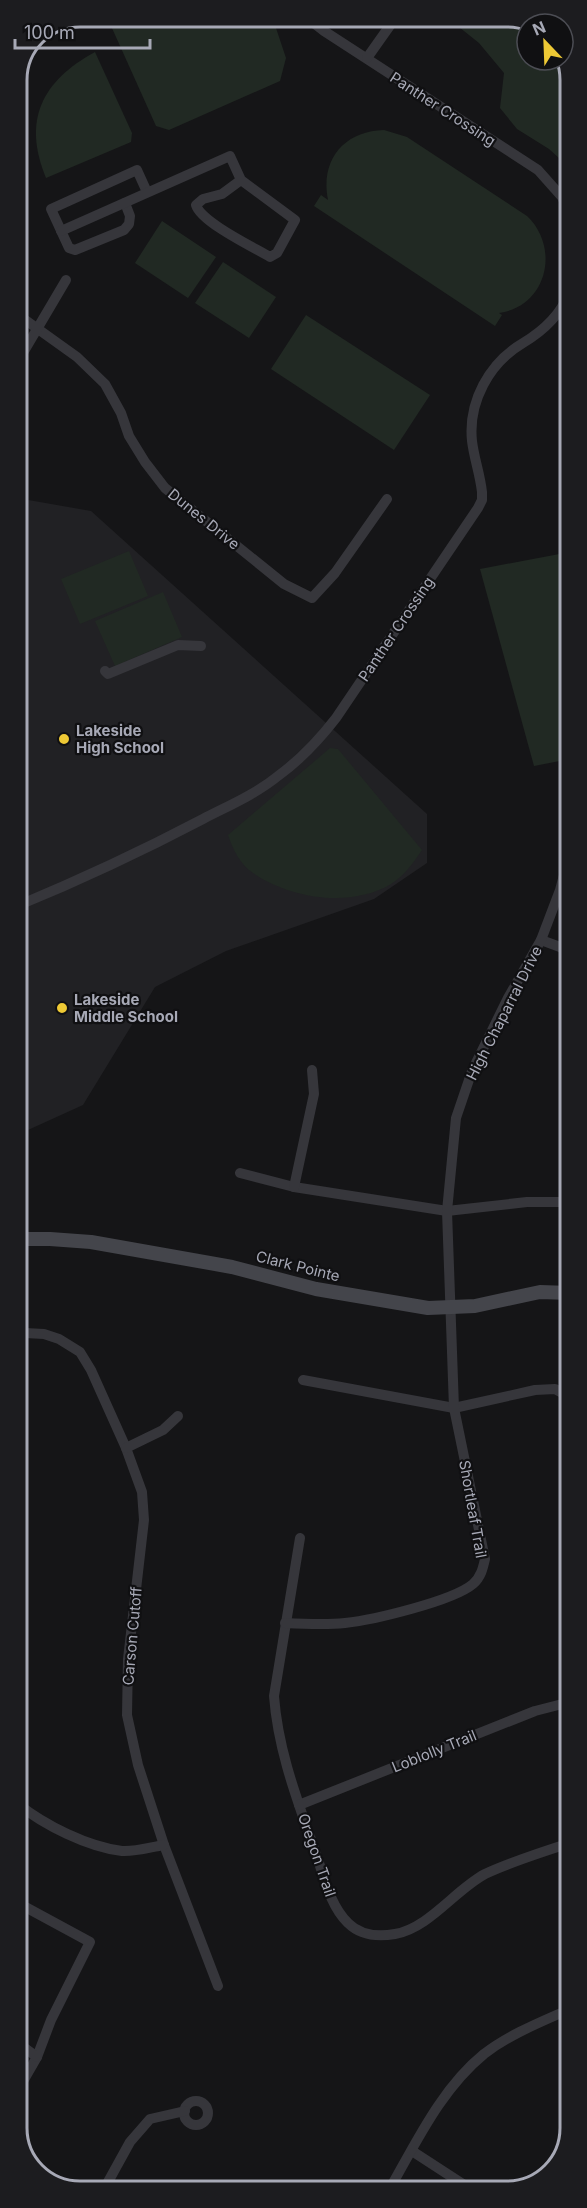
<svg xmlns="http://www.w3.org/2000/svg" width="587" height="2208" viewBox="0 0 587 2208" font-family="Inter,sans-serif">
	<rect width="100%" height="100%" fill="#151517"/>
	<path fill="#212124" d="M17 498 91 511 427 814V863L374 899 226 951 155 987 83 1105 17 1135Z"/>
	<g fill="#212923">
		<path d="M107 17H269L276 28 286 58 280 81 169 130 156 126Z"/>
		<path d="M466 17H515L530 24H527V60H563V57L569 68V167L549 149 517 129 500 108 504 73 479 43 459 27Z"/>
		<path d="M95 52 132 133 131 142 46 178C22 120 42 81 95 52Z"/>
		<path d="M384 130 407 137 527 216C560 247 548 306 499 313L502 315 495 326 314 206 321 195 328 200C320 160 344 131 384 130Z"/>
		<path d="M162 221 216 257 188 298 135 263Z"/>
		<path d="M223 262 276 297 249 338 195 303Z"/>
		<path d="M306 315 430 395 394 450 271 369Z"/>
		<path d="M129 551 148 596 80 624 61 579Z"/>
		<path d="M570 552V759L534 766 480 569Z"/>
		<path d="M163 592 182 637 115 666 95 621Z"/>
		<path d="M330 748 338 749 422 850C414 862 404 876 391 884 351 908 291 899 253 873 240 864 233 850 228 835Z"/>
	</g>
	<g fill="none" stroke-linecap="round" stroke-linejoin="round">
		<g stroke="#36363b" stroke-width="10">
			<path d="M306 17 324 31 538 170 562 197 569 212"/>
			<path d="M367 58 396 17"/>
			<path d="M125 203 130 216 129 224 124 230 75 250 69 248 51 209 137 170 147 192"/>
			<path d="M61 231 230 156 241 180 222 194 203 199 196 205C201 222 253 247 270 257L277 253 295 220 241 180"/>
			<path d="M17 314 77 357 105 384 121 413 129 436 145 462 165 488 284 584 312 598 335 573 387 499"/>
			<path d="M17 363 66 280"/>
			<path d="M105 671 108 674 178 645 201 646"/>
			<path d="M17 906C80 880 142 851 203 819 228 806 256 794 278 776 300 760 319 740 336 718L478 508 482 500V492C480 474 474 458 472 441 468 402 489 363 523 343 543 331 560 316 569 293"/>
			<path d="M541 940 560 947 570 954"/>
			<path d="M240 1173 294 1187 447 1211 527 1202H570"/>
			<path d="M294 1187 314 1094 312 1070"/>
			<path d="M17 1335 25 1333 44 1334 59 1339 80 1352 91 1370 126 1448 142 1492 144 1520 128 1659 127 1715 138 1765 164 1845 218 1986"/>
			<path d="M303 1380 454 1408 535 1390 555 1389 570 1397"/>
			<path d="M126 1448 163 1430 178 1416"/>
			<path d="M300 1538 274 1696C278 1751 298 1802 316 1854 324 1876 330 1906 348 1923 361 1936 378 1937 395 1934 429 1928 455 1890 485 1874 508 1863 545 1851 570 1843"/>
			<path d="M285 1623C305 1624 326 1625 345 1623 373 1620 453 1601 473 1584 481 1577 483 1568 485 1559L454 1408 447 1211 456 1118 472 1071 508 998 541 940 560 890 570 853"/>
			<path d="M18 1804C44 1825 88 1847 122 1851 135 1852 151 1847 164 1845"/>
			<path d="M299 1805 535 1711 570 1702"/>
			<path d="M18 1903 90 1942 51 2020 37 2057 18 2090"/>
			<path d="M18 2043 37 2057"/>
			<circle cx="196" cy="2113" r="12"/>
			<path d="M412 2151 472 2190"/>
			<path d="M389 2190C416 2143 441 2089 484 2054 510 2034 541 2022 570 2009"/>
			<path d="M103 2191 130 2142 150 2119 185 2111"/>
		</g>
		<path stroke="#44454b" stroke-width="14" d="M17 1239H50L91 1242 232 1267 316 1289 428 1308 475 1306 540 1292 570 1293"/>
	</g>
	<g fill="#eec935" stroke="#101012" stroke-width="2">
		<circle cx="64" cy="739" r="6"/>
		<circle cx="62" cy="1008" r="6"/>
	</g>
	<g text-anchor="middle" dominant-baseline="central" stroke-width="4.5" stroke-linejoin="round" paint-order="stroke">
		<g font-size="15" fill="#a7a9b6" stroke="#101012">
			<text transform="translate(443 109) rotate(33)">Panther Crossing</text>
			<text transform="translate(204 519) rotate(39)">Dunes Drive</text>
			<text transform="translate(396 629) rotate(-56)">Panther Crossing</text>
			<text transform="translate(504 1013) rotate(-63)">High Chaparral Drive</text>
			<text transform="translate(298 1266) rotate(14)">Clark Pointe</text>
			<text transform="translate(473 1509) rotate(80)">Shortleaf Trail</text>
			<text transform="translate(132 1636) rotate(-85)">Carson Cutoff</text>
			<text transform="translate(434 1751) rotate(-22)">Loblolly Trail</text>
			<text transform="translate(317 1855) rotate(71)">Oregon Trail</text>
		</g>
		<g font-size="15" font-weight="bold" fill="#a7a9b6" stroke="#101012" text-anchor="start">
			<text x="76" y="730">Lakeside<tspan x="76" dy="17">High School</tspan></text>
			<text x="74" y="999">Lakeside<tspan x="74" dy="17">Middle School</tspan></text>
		</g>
	</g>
	<path d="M0 0H587V2208H0ZM80 27H507A53 53 0 0 1 560 80V2128A53 53 0 0 1 507 2181H80A53 53 0 0 1 27 2128V80A53 53 0 0 1 80 27Z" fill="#1c1c1f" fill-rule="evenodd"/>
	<path fill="none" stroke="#a7a9b6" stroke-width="3" d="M80 27H507A53 53 0 0 1 560 80V2128A53 53 0 0 1 507 2181H80A53 53 0 0 1 27 2128V80A53 53 0 0 1 80 27Z"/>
	<g transform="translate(545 42) rotate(337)"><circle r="28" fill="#101012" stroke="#4c4d54" stroke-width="1.5"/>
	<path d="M0-4.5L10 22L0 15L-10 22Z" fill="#eec935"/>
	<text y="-9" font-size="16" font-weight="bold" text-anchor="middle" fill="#a7a9b6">N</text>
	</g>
	<path d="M15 39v9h135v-9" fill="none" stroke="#a7a9b6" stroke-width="3"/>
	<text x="24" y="39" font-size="18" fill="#a7a9b6" stroke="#101012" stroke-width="4.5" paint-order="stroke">100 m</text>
</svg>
